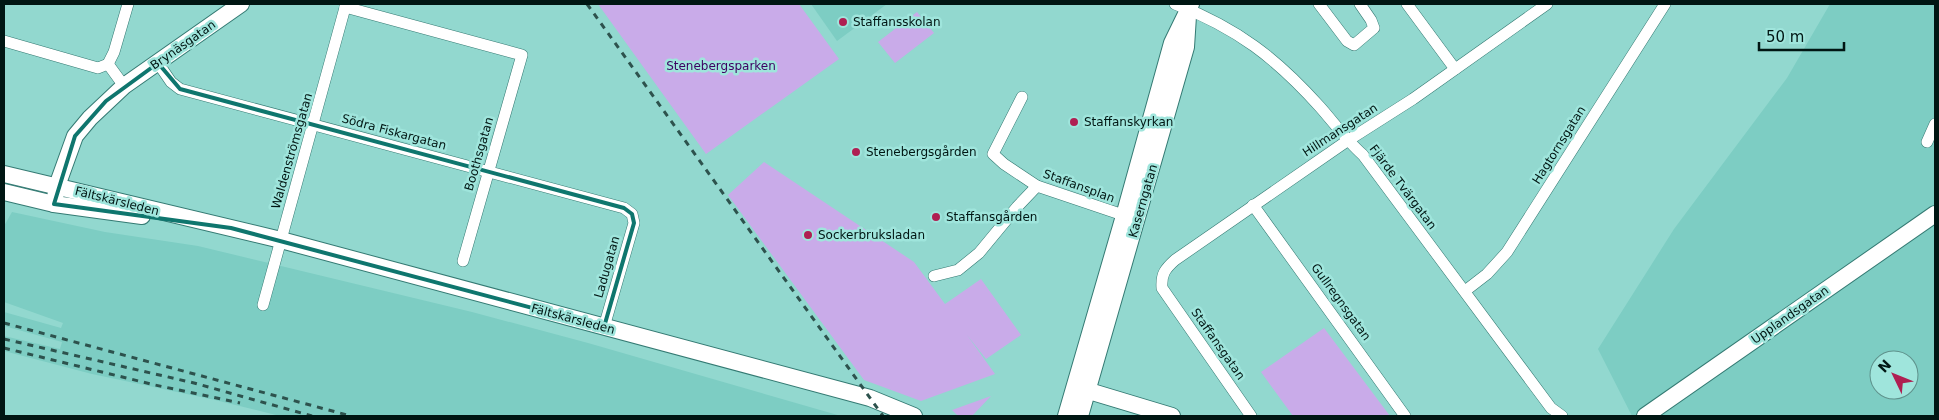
<svg xmlns="http://www.w3.org/2000/svg" width="1939" height="420" viewBox="0 0 1939 420" font-family="'DejaVu Sans',sans-serif">
	<rect width="100%" height="100%" fill="#92d8cf"/>
	<g fill="#7dcdc3" fill-rule="evenodd">
		<path d="M811 4H887L837 41Z"/>
		<path d="M1830 4H1935V416H1632L1598 349 1674 229 1787 78ZM1879 360H1909V390H1879Z"/>
		<path d="M12 212 105 232 198 246 472 312 588 343 841 416H280L215 400 92 374 4 351V336L60 349 62 342 4 326V312L61 328 63 323 4 302V226Z"/>
	</g>
	<g fill="#c9abe9">
		<path d="M598 4H799L839 59 706 154Z"/>
		<path d="M917 12 934 33 895 63 878 42Z"/>
		<path d="M764 162 914 262 945 304 981 279 1021 335 986 359 967 335 995 374 921 401 864 380 728 195Z"/>
		<path d="M1324 328 1390 416H1293L1261 372Z"/>
		<path d="M991 396 972 416H958L952 410Z"/>
	</g>
	<g fill="none" stroke-linecap="round" stroke-linejoin="round">
		<g stroke="#347a73" stroke-width="12">
			<g id="street">
				<path d="M1175 4C1237 28 1276 58 1320 107 1335 124 1347 141 1363 155L1551 408 1562 416"/>
				<path d="M1319 4 1347 41 1354 45 1374 28 1371 20 1360 4"/>
				<path d="M1407 4 1455 69"/>
				<path d="M345 7 522 55 463 261"/>
				<path d="M4 41 98 68 108 64 114 52 128 4"/>
				<path d="M158 63 171 82 180 89 624 208 632 214 634 223 604 327"/>
				<path d="M108 64 124 86"/>
				<path d="M1022 97 993 154 1004 164 1037 186 1129 217"/>
				<path d="M1927 142 1935 124"/>
				<path d="M1253 205 1405 416"/>
				<path d="M934 276 958 270 979 253 1017 207 1037 186"/>
				<path d="M1465 291 1487 274 1507 252 1665 4"/>
				<path d="M263 305 346 4"/>
				<path d="M1251 416 1162 288C1161 274 1165 269 1175 260L1347 141 1413 99 1547 4"/>
			</g>
		</g>
		<g stroke="#347a73" stroke-width="18">
			<g id="secondary">
				<path d="M4 174 281 240 870 398 914 416"/>
				<path d="M4 192 54 204 142 216"/>
				<path d="M54 204 57 186 75 136 90 118 124 86 241 4"/>
				<path d="M1079 388 1172 416"/>
				<path d="M1066 416 1124 216 1172 43 1191 4"/>
				<path d="M1080 416 1186 47 1188 16"/>
				<path d="M1645 416 1935 214"/>
			</g>
		</g>
		<use href="#street" stroke="#fff" stroke-width="11"/>
		<use href="#secondary" stroke="#fff" stroke-width="16"/>
		<g stroke="#2d524d" stroke-width="3" stroke-dasharray="6 6" stroke-linecap="butt">
			<path d="M587 4 883 416"/>
			<path d="M4 323 351 416"/>
			<path d="M4 339 194 383 312 416"/>
			<path d="M4 348 155 385 240 403"/>
		</g>
	</g>
	<path fill="none" stroke="#0f766e" stroke-width="4" stroke-linejoin="round" d="M158 63 180 89 624 208 632 214 634 223 604 327 231 228 54 204 75 136 106 101Z"/>
	<g fill="#af1f52" stroke="#9fe5dc" stroke-width="2">
		<circle cx="843" cy="22" r="5"/>
		<circle cx="1074" cy="122" r="5"/>
		<circle cx="856" cy="152" r="5"/>
		<circle cx="936" cy="217" r="5"/>
		<circle cx="808" cy="235" r="5"/>
	</g>
	<g text-anchor="middle" dominant-baseline="central" stroke-width="5" stroke-linejoin="round" paint-order="stroke">
		<g font-size="12" fill="#001613" stroke="#9fe5dc" text-anchor="start">
			<text x="853" y="22">Staffansskolan</text>
			<text x="1084" y="122">Staffanskyrkan</text>
			<text x="866" y="152">Stenebergsgården</text>
			<text x="946" y="217">Staffansgården</text>
			<text x="818" y="235">Sockerbruksladan</text>
		</g>
		<g font-size="12" fill="#001613" stroke="#9fe5dc">
			<text transform="translate(183 45) rotate(-35)">Brynäsgatan</text>
			<text transform="translate(1340 130) rotate(-33)">Hillmansgatan</text>
			<text transform="translate(394 132) rotate(15)">Södra Fiskargatan</text>
			<text transform="translate(1559 145) rotate(-58)">Hagtornsgatan</text>
			<text transform="translate(292 151) rotate(-74)">Waldenströmsgatan</text>
			<text transform="translate(479 154) rotate(-74)">Boothsgatan</text>
			<text transform="translate(1079 186) rotate(20)">Staffansplan</text>
			<text transform="translate(1403 187) rotate(53)">Fjärde Tvärgatan</text>
			<text transform="translate(117 201) rotate(14)">Fältskärsleden</text>
			<text transform="translate(1143 201) rotate(-74)">Kaserngatan</text>
			<text transform="translate(607 267) rotate(-74)">Ladugatan</text>
			<text transform="translate(1341 302) rotate(54)">Gullregnsgatan</text>
			<text transform="translate(1790 315) rotate(-35)">Upplandsgatan</text>
			<text transform="translate(573 319) rotate(15)">Fältskärsleden</text>
			<text transform="translate(1218 344) rotate(55)">Staffansgatan</text>
		</g>
		<g font-size="12" fill="#3d0061" stroke="#9fe5dc">
			<text x="721" y="66">Stenebergsparken</text>
		</g>
	</g>
	<rect width="1939" height="420" fill="none" stroke="#001613" stroke-width="10"/>
	<g transform="translate(1894 375) rotate(313)"><circle r="24" fill="#9fe5dc" stroke="#5f928c"/>
	<path d="M0-4L9 19L0 12L-9 19Z" fill="#af1f52"/>
	<text y="-8" font-size="14" font-weight="bold" text-anchor="middle" fill="#001613">N</text>
	</g>
	<path d="M1759 42v8h85v-8" fill="none" stroke="#001613" stroke-width="2.5"/>
	<text x="1766" y="42" font-size="15" fill="#001613" stroke="#9fe5dc" stroke-width="4" paint-order="stroke">50 m</text>
</svg>
